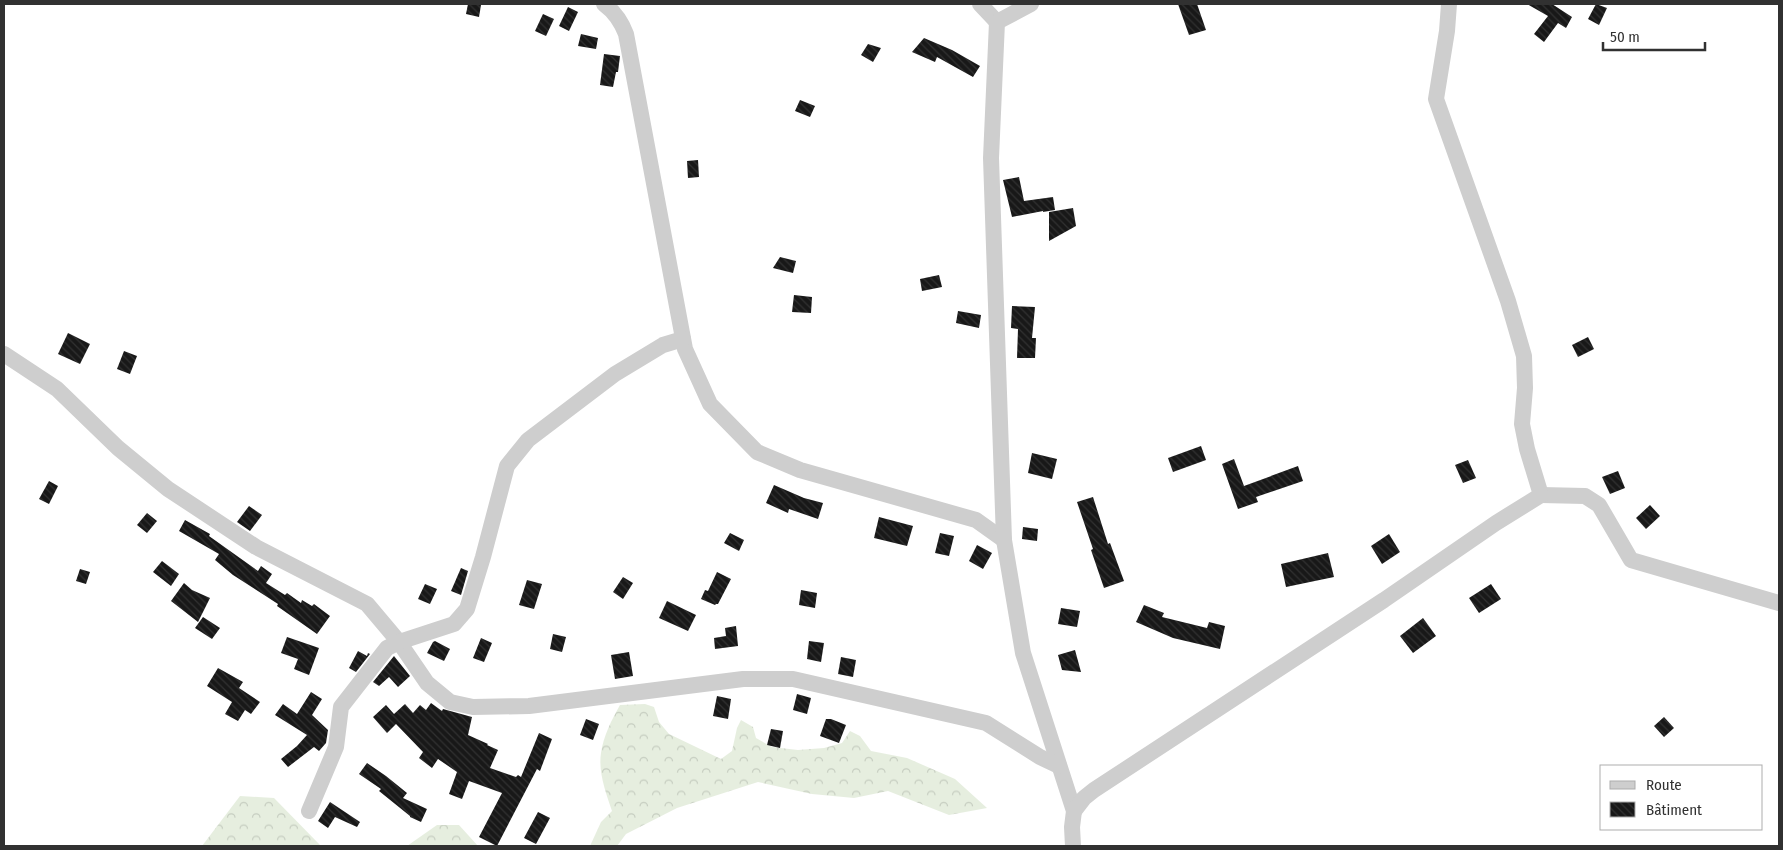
<svg xmlns="http://www.w3.org/2000/svg" width="1783" height="850" viewBox="0 0 1783 850" font-family="'Fira Sans Condensed',sans-serif">
	<defs>
		<pattern id="forest-crowns" width="20" height="18" patternUnits="userSpaceOnUse" patternTransform="scale(1.25)"><rect width="20" height="18" fill="#e6eedf"/><path d="M2 6a3 3 0 1 1 6 0M12 15a3 3 0 1 1 6 0" fill="none" stroke="#c6cdc0"/></pattern>
		<pattern id="building-back-hatch" width="6" height="6" patternUnits="userSpaceOnUse" patternTransform="scale(1.25)"><rect width="6" height="6" fill="#181818"/><path d="M-1 5l2 2M0 0l6 6M5-1l2 2" fill="none" stroke="#313131"/></pattern>
	</defs>
	<rect width="100%" height="100%" fill="#fff"/>
	<g fill="url(#forest-crowns)">
		<path d="M645 704 654 707 659 722 669 734 721 759 732 751 737 728 741 720 753 727 756 738 772 747 798 750 824 748 842 743 850 731 860 736 871 751 907 758 955 779 987 808 949 815 888 791 854 798 812 794 758 782 677 808 626 834 617 846H590L601 822 612 811C606 793 598 772 601 753 603 737 612 719 620 705Z"/>
		<path d="M240 796 274 798 321 846H202Z"/>
		<path d="M437 825H459L478 846H407Z"/>
	</g>
	<g fill="url(#building-back-hatch)">
		<path d="M468 4 481 5 479 17 466 14Z"/>
		<path d="M1178 4H1197L1206 30 1189 35Z"/>
		<path d="M1527 4H1552L1572 17 1566 28 1558 23 1544 42 1534 34 1548 16Z"/>
		<path d="M1596 4 1607 8 1599 25 1588 19Z"/>
		<path d="M568 7 578 12 569 31 559 26Z"/>
		<path d="M543 14 554 19 546 36 535 31Z"/>
		<path d="M581 34 598 38 596 49 578 46Z"/>
		<path d="M924 38 952 50 980 66 973 77 937 57 935 62 912 52Z"/>
		<path d="M868 44 881 48 873 62 861 55Z"/>
		<path d="M604 54 620 56 618 72H616L613 87 600 85Z"/>
		<path d="M800 100 815 106 810 117 795 111Z"/>
		<path d="M698 160 699 177 688 178 687 161Z"/>
		<path d="M1019 177 1024 201 1053 197 1055 210 1043 212V211L1012 217 1003 180Z"/>
		<path d="M1073 208 1076 226 1049 241V212Z"/>
		<path d="M780 257 796 261 793 273 773 268Z"/>
		<path d="M939 275 942 287 922 291 920 279Z"/>
		<path d="M794 295 812 297 811 313 792 312Z"/>
		<path d="M1012 306 1035 307 1032 338H1036L1035 358H1017L1018 329 1011 328Z"/>
		<path d="M958 311 981 315 979 328 956 323Z"/>
		<path d="M68 333 90 344 80 364 58 354Z"/>
		<path d="M1588 337 1594 349 1578 357 1572 345Z"/>
		<path d="M124 351 137 356 130 374 117 369Z"/>
		<path d="M1201 446 1206 460 1173 472 1168 458Z"/>
		<path d="M1032 453 1057 459 1052 479 1028 473Z"/>
		<path d="M1234 459 1244 486 1298 466 1303 481 1256 497 1258 502 1238 509 1222 464Z"/>
		<path d="M1468 460 1476 478 1463 483 1455 465Z"/>
		<path d="M1618 471 1625 488 1610 494 1602 477Z"/>
		<path d="M49 481 58 486 49 504 39 499Z"/>
		<path d="M774 485 804 498 823 503 818 519 789 509 788 513 766 503Z"/>
		<path d="M1093 497 1108 544 1110 543 1124 581 1104 588 1091 550 1093 549 1077 502Z"/>
		<path d="M1650 505 1660 516 1646 529 1636 518Z"/>
		<path d="M249 506 262 515 250 531 237 522Z"/>
		<path d="M147 513 157 521 147 533 137 525Z"/>
		<path d="M879 517 913 526 907 546 874 538Z"/>
		<path d="M185 520 210 534 209 536 258 571 261 566 272 574 266 583 285 595 287 593 301 603 302 600 312 606 314 604 330 616 317 634 277 606 278 604 233 575 215 560 219 554 179 531Z"/>
		<path d="M1023 527 1038 529 1037 541 1022 539Z"/>
		<path d="M730 533 744 540 739 551 724 543Z"/>
		<path d="M940 533 954 536 949 556 935 553Z"/>
		<path d="M1389 534 1400 552 1382 564 1371 546Z"/>
		<path d="M977 545 992 553 983 569 969 561Z"/>
		<path d="M1328 553 1334 577 1286 587 1281 564Z"/>
		<path d="M162 561 179 574 171 586 153 572Z"/>
		<path d="M461 568 468 571 461 595 451 591Z"/>
		<path d="M80 569 90 572 86 584 76 581Z"/>
		<path d="M717 572 731 579 718 604H716L715 605 701 599 705 590 708 591Z"/>
		<path d="M623 577 633 583 623 599 613 592Z"/>
		<path d="M527 580 542 584 534 609 519 605Z"/>
		<path d="M184 583 192 590 210 598 198 622 171 601Z"/>
		<path d="M425 584 437 589 430 604 418 599Z"/>
		<path d="M1491 584 1501 599 1479 613 1469 598Z"/>
		<path d="M801 590 817 593 815 608 799 605Z"/>
		<path d="M667 601 696 615 688 631 659 618Z"/>
		<path d="M1144 605 1164 613 1162 617 1207 628 1209 622 1225 626 1220 649 1173 638 1136 622Z"/>
		<path d="M1061 608 1080 611 1077 627 1058 624Z"/>
		<path d="M203 617 220 628 212 639 195 628Z"/>
		<path d="M1423 618 1436 636 1413 653 1400 636Z"/>
		<path d="M736 626 738 646 715 649 714 638 726 636 725 628Z"/>
		<path d="M553 634 566 637 562 652 550 649Z"/>
		<path d="M287 637 319 648 309 675 294 669 298 659 281 653Z"/>
		<path d="M481 638 492 643 484 662 473 658Z"/>
		<path d="M435 641 450 649 444 661 427 653 433 642Z"/>
		<path d="M809 641 824 643 821 662 807 659Z"/>
		<path d="M1075 650 1081 672 1062 670 1058 655Z"/>
		<path d="M358 651 367 656 368 653 370 654 356 672 349 668Z"/>
		<path d="M629 652 633 676 615 679 611 655Z"/>
		<path d="M394 656 410 676 398 687 389 677 379 686 373 682Z"/>
		<path d="M841 657 856 660 853 677 838 674Z"/>
		<path d="M218 668 243 682 239 688 260 702 251 714 245 710 238 721 225 714 232 702 207 686Z"/>
		<path d="M311 692 322 699 312 715 328 730 326 743 319 751 314 747 288 767 281 759 297 746 307 735 275 715 283 704 297 714Z"/>
		<path d="M797 694 811 698 807 714 793 710Z"/>
		<path d="M717 696 731 699 728 719 713 716Z"/>
		<path d="M431 703 442 711 443 709 472 717 468 735 488 744 487 745 498 750 490 768 516 777 518 775 521 777 539 733 552 739 540 771 537 769 497 846 479 837 502 793 469 781 462 799 449 794 457 772 438 759 432 768 419 758 423 752 396 724 387 733 373 717 386 705 394 714 405 704 413 713 420 705 426 710Z"/>
		<path d="M1664 717 1674 728 1664 737 1654 726Z"/>
		<path d="M586 719 599 724 593 740 580 735Z"/>
		<path d="M826 719H831L846 725 839 743 820 736Z"/>
		<path d="M771 729 783 731 780 748 767 745Z"/>
		<path d="M367 763 386 776 407 793 403 798 427 809 421 822 410 817V816L379 791 381 789 359 774Z"/>
		<path d="M330 802 360 822 357 827 335 817 328 828 318 821Z"/>
		<path d="M538 812 550 818 536 844 524 838Z"/>
	</g>
	<g fill="none" stroke-linecap="round" stroke-linejoin="round">
		<g stroke="#cecece" stroke-width="16">
			<path d="M604 4C615 12 621 21 626 34L685 349 710 404 757 452 800 470 976 520 1004 540"/>
			<path d="M980 4 997 22"/>
			<path d="M1031 4 997 22 991 158 1004 540 1023 653 1074 811 1072 827 1073 846"/>
			<path d="M4 354 57 389 118 448 168 489 256 547 367 604 399 642 427 683 450 702 473 707 529 706 743 679H793L986 723 1040 757 1059 766"/>
			<path d="M1541 495 1585 496 1599 505 1631 560 1779 603"/>
			<path d="M309 811 336 747 341 707 387 648 399 642 454 624 467 609 483 557 507 466 528 440 615 374 663 345 683 339"/>
			<path d="M1074 811 1084 798 1094 790 1384 600 1496 523 1541 495 1527 449 1522 424 1525 388 1524 356 1508 301 1436 99 1447 31 1449 4"/>
		</g>
	</g>
	<rect width="1783" height="850" fill="none" stroke="#313131" stroke-width="10"/>
	<rect x="1600" y="765" width="162" height="65" fill="#ffffff" stroke="#adadad"/>
	<rect x="1610" y="781" width="25" height="8" fill="#cecece" stroke="#adadad"/>
	<text x="1646" y="790" font-size="15" fill="#313131">Route</text>
	<rect x="1610" y="802" width="25" height="15" fill="url(#building-back-hatch)" stroke="#adadad"/>
	<text x="1646" y="815" font-size="15" fill="#313131">Bâtiment</text>
	<path d="M1603 42v8h102v-8" fill="none" stroke="#313131" stroke-width="2.5"/>
	<text x="1610" y="42" font-size="15" fill="#313131" stroke="#ffffff" stroke-width="4" paint-order="stroke">50 m</text>
</svg>
